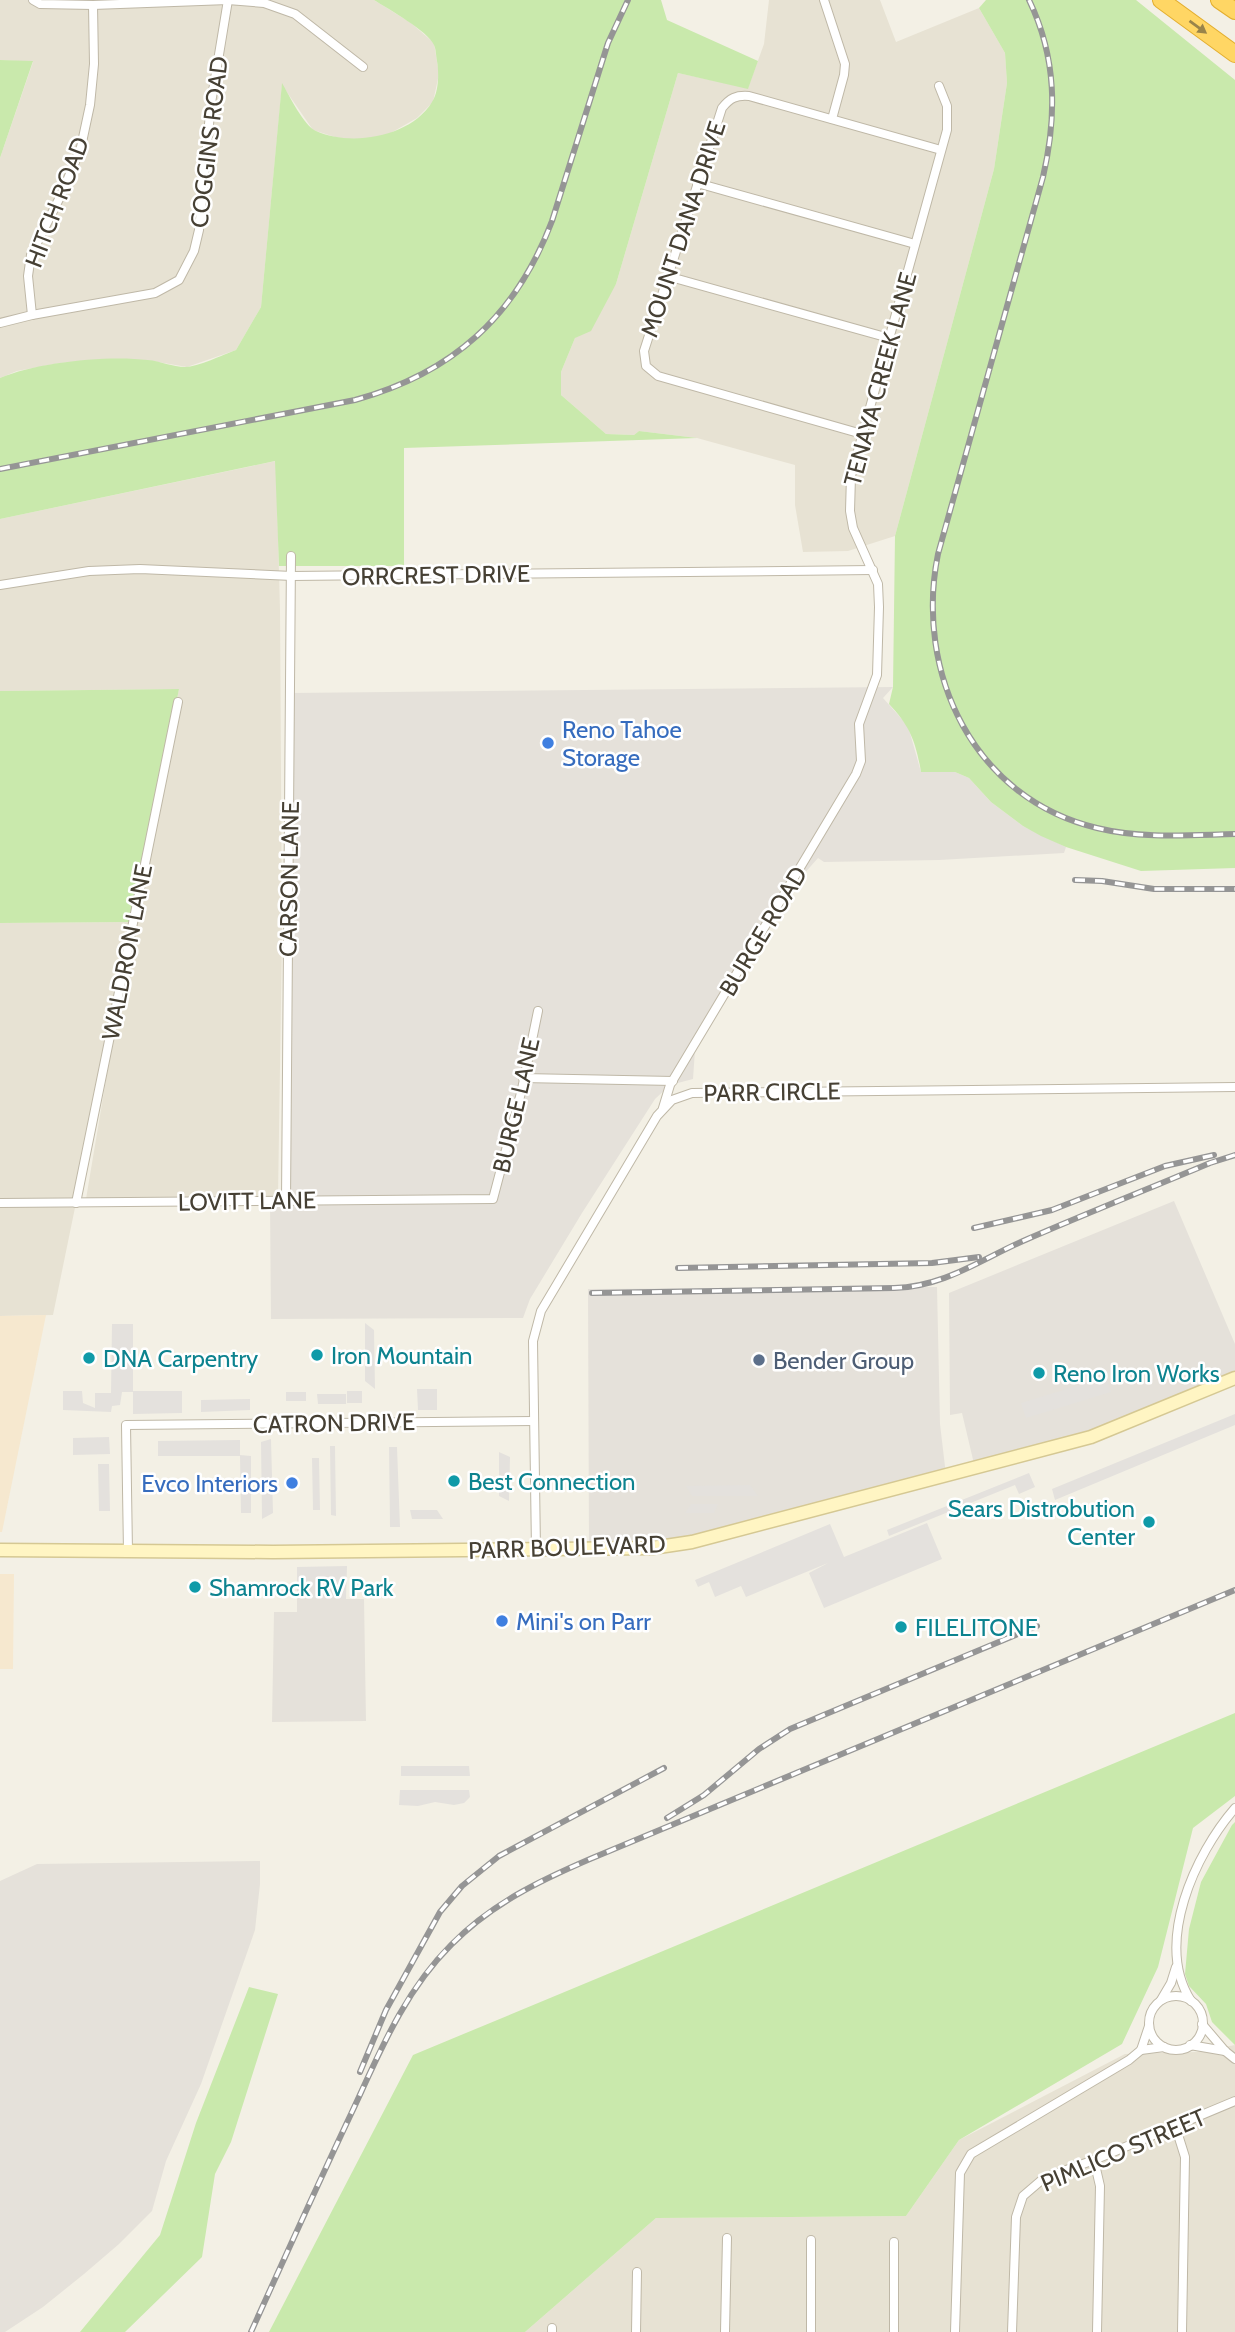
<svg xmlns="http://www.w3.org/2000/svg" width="1235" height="2332" viewBox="0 0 1235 2332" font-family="Cabin,sans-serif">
	<rect width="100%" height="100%" fill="#f3f0e5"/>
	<g fill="#e7e2d3">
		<path d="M0 0H374L411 23 434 43 439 74 433 102 417 118 389 134 361 141 335 137 313 130 282 85 261 307 236 350 187 367 146 360H107L60 363 17 371 0 378V158L33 62 0 60Z"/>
		<path d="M769 0H880L896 42 979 8 1005 53 1007 83 994 169 895 536 848 551 803 552 795 505V465L697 438 639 431 634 435 606 434 561 395V372L575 338 616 284 678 73 748 88 764 44Z"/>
		<path d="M276 461 280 610 282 937 278 1197 86 1199 127 954 53 1315 0 1316V923L133 922 179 689 0 691V519Z"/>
		<path d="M1235 2045V2332H525L656 2218 906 2216 959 2140 1125 2054 1197 2052Z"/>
	</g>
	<g fill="#f6e8cf">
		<path d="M46 1315 2 1532H0V1316Z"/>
		<path d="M0 1574H14L13 1669H0Z"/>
	</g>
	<g fill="#e5e1da">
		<path d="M893 687 883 698 908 726 921 772H955L969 778 991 802 1023 826 1066 847 1064 853 939 860 824 862 818 858 803 875 781 908 695 1050 693 1079 670 1085 655 1099 582 1213 530 1299 523 1318 271 1319 270 1201H286L291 693Z"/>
		<path d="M1174 1201 1235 1344V1378L1119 1427 975 1468 962 1413 950 1415 949 1293Z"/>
		<path d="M937 1287 940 1424 946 1475 692 1542 589 1549 588 1289Z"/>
		<path d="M297 1599H364L366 1721 272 1722 274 1612H297Z"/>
		<path d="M260 1861V1884L255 1930 201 2084 166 2161 152 2211 119 2244 84 2274 43 2307 5 2332H0V1881L37 1864Z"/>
	</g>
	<g fill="#c9e9ac">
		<path d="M374 0H661L667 20 758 61 748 89 678 73 616 284 591 331 575 338 561 372V395L606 434 634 435 639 431 697 438 404 448V566H279L275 461 0 519V378C37 362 108 355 148 360 160 361 173 367 185 367 198 367 222 355 236 350L261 307 282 83C289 95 304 126 316 131 351 147 411 137 432 102 439 91 439 73 437 61 436 56 436 49 434 45 428 31 388 9 374 0Z"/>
		<path d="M986 0H1136L1235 80V868L1141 871 1066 847 1041 836 1023 826 991 802 969 778 955 772H921C916 742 910 726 889 704L893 687 895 536 994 169 1007 83 1005 53 979 8Z"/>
		<path d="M0 60 33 61 0 158Z"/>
		<path d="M179 689 133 922 0 923V691Z"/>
		<path d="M1235 1713V1796L1193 1828 1158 1967 1122 2044 959 2140 906 2216 656 2218 525 2332H269L413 2055Z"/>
		<path d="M1235 1822V2045L1212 2022 1206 2004 1189 1986 1185 1974 1189 1929 1201 1882 1232 1825Z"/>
		<path d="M249 1987 278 1994 231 2142 215 2174 202 2257 125 2332H80L160 2235 196 2123Z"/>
	</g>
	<g fill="#e4e1dd">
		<path d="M365 1323 374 1330 375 1389 365 1381Z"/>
		<path d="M112 1324H133V1391H182V1413L133 1414V1392H122L120 1405 112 1406 111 1412 63 1410V1391H82L83 1403 95 1408V1393H111Z"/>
		<path d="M1106 1377 1111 1392 1026 1418 1021 1403Z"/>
		<path d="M417 1389H437V1410H418Z"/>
		<rect x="347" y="1391" width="15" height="12"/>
		<rect x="286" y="1392" width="20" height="9"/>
		<path d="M317 1394H346V1404H318Z"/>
		<path d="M250 1399V1410L201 1412V1400Z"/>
		<path d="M1235 1414V1425L1055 1500 1052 1489Z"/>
		<path d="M109 1437 110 1454 73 1455V1438Z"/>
		<path d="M271 1439 273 1513 262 1519 261 1442Z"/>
		<path d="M240 1440V1455L251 1456V1513H241L240 1456H158V1441Z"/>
		<path d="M330 1446H335L336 1516 331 1515Z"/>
		<path d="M389 1447H397L400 1527H390Z"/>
		<path d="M499 1452 510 1457 509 1501 499 1496Z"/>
		<path d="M312 1458H319L320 1510H313Z"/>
		<path d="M98 1464H109L110 1511H99Z"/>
		<path d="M1029 1473 1035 1487 1019 1494 1015 1485 889 1536 887 1530Z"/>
		<path d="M750 1485 758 1496H692L686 1486Z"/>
		<path d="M691 1504H718L714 1513H685Z"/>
		<path d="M410 1510H437L443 1519H412Z"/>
		<path d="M927 1523 942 1559 824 1608 809 1573 828 1563 746 1597 741 1586 715 1597 709 1582 698 1587 695 1580 830 1524 844 1557Z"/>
		<path d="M347 1566 346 1599H297V1567Z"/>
		<path d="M401 1766H469L470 1776H401Z"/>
		<path d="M400 1790H469L470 1797 464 1803 454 1805 435 1802 418 1806 399 1805Z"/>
	</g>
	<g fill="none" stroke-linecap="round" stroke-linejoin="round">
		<g stroke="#bfb8a7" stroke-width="10">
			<g id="minor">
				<path d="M33 0 40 4 93 5 228 0 264 3 295 14 363 67"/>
				<path d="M824 0 845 64 844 75 832 119"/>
				<path d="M697 183 915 244"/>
				<path d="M667 276 889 338"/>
				<path d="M32 315 28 276 31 255 62 193 81 147 90 105 94 64 93 5"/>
				<path d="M0 323 32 315 155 293 179 280 194 251 199 230 211 103 228 0"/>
				<path d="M862 434 658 376 646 366 644 351 722 108C730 98 736 95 749 96L941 150"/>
				<path d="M0 585 89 571 140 569 292 576 873 570"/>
				<path d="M523 1078 673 1081"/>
				<path d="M663 1108 670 1085 856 774 861 761 859 724 877 675 879 607 878 584 853 528 850 511 851 476 947 130V106L939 86"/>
				<path d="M286 1201 291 556"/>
				<path d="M0 1203 493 1199 522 1089 538 1011"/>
				<path d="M76 1203 178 702"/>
				<path d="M536 1550 533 1341 541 1311 657 1116 672 1100 692 1093 1235 1087"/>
				<path d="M128 1552 126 1425 534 1421"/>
				<circle cx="1176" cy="2023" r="27"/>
				<path d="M1161 2000 1171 1983 1176 1967"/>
				<path d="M1191 2001C1154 1943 1195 1854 1235 1808"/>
				<path d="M1202 2024 1225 2051 1235 2059"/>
				<path d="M1190 2045 1225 2051"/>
				<path d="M1141 2050 1164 2047"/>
				<path d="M1175 2125 1185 2157 1182 2332"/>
				<path d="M1094 2160 1100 2186 1097 2332"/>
				<path d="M811 2240V2332"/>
				<path d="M552 2332V2328"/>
				<path d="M636 2332 637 2272"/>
				<path d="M725 2332 727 2238"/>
				<path d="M894 2332V2242"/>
				<path d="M955 2332 960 2173 971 2154 1129 2060 1141 2050 1149 2026"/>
				<path d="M1012 2332 1016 2217 1023 2196 1044 2178 1094 2160 1235 2101"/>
			</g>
		</g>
		<g stroke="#d5c893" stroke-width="15">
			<path id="secondary" d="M0 1550 273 1552 652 1548 692 1542 1091 1437 1235 1378"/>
		</g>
		<g stroke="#e3ae2f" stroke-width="18">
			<g id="motorway">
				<path d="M1161 0 1235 54"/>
				<path d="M1219 0 1235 11"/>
			</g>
		</g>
		<use href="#minor" stroke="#fff" stroke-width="8"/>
		<use href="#secondary" stroke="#fff5c3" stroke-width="12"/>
		<use href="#motorway" stroke="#ffd664" stroke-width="16"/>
		<g stroke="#959595" stroke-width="6">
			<g id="rail">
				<path d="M1029 0C1057 58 1057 116 1043 177L938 554C914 673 974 799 1097 828 1142 839 1189 835 1235 834"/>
				<path d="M0 469 355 400C453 373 516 316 552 221L608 43 628 0"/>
				<path d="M1075 880 1102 881 1154 889H1235"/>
				<path d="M974 1228 1052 1210 1165 1166 1214 1155"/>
				<path d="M678 1268 932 1263 979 1257"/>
				<path d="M592 1293 894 1288C943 1287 980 1260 1023 1241 1085 1214 1148 1189 1210 1163L1235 1155"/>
				<path d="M667 1818 704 1795 759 1749 790 1729 1037 1626"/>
				<path d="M360 2072 386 2010 440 1912 462 1886 499 1856 664 1768"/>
				<path d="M251 2332C284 2259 317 2186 351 2114 379 2054 403 1993 451 1945 491 1904 539 1881 590 1859L1235 1590"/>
			</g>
		</g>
		<use href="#rail" stroke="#fff" stroke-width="3.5" stroke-dasharray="10" stroke-linecap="butt"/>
	</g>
	<defs><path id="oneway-solid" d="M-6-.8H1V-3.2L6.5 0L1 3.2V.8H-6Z" transform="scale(1.75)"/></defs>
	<use fill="#99844a" href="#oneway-solid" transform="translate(1198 27) rotate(36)"/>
	<g fill="#3f7fe0" stroke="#fff" stroke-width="2.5">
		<circle cx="548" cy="743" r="7"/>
		<circle cx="292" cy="1483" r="7"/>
		<circle cx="502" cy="1621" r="7"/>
	</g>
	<g fill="#0f9aa8" stroke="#fff" stroke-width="2.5">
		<circle cx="317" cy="1355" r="7"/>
		<circle cx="89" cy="1358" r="7"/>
		<circle cx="1039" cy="1373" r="7"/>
		<circle cx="454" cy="1481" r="7"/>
		<circle cx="1149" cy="1522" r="7"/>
		<circle cx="195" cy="1587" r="7"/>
		<circle cx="901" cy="1627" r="7"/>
	</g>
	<circle fill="#5c6f8a" stroke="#fff" stroke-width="2.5" cx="759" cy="1360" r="7"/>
	<g text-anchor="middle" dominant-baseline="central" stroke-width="5" stroke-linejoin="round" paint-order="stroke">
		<g font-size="24" fill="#464034" stroke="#fff">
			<text transform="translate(209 142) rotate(-83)">COGGINS ROAD</text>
			<text transform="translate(57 202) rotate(-69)">HITCH ROAD</text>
			<text transform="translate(683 229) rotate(-72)">MOUNT DANA DRIVE</text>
			<text transform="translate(880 379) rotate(-75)">TENAYA CREEK LANE</text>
			<text transform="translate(436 575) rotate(-1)">ORRCREST DRIVE</text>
			<text transform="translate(289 879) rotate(-89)">CARSON LANE</text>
			<text transform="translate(763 931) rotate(-59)">BURGE ROAD</text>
			<text transform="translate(127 952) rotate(-79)">WALDRON LANE</text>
			<text transform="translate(772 1092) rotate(-1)">PARR CIRCLE</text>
			<text transform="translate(516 1105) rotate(-77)">BURGE LANE</text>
			<text transform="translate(247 1201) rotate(-1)">LOVITT LANE</text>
			<text transform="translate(334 1423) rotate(-1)">CATRON DRIVE</text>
			<text transform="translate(567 1547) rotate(-2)">PARR BOULEVARD</text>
			<text transform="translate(1123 2150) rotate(-23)">PIMLICO STREET</text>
		</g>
		<g font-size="24" fill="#366cbe" stroke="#fff" text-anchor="start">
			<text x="562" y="729">Reno Tahoe<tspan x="562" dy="28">Storage</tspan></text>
			<text x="278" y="1483" text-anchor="end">Evco Interiors</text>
			<text x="516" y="1621">Mini's on Parr</text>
		</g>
		<g font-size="24" fill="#0d838f" stroke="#fff" text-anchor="start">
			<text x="331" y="1355">Iron Mountain</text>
			<text x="103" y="1358">DNA Carpentry</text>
			<text x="1053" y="1373">Reno Iron Works</text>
			<text x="468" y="1481">Best Connection</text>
			<text x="1135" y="1508" text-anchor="end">Sears Distrobution<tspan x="1135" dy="28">Center</tspan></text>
			<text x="209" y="1587">Shamrock RV Park</text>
			<text x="915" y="1627">FILELITONE</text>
		</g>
		<g font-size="24" fill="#4e5e75" stroke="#fff" text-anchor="start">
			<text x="773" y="1360">Bender Group</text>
		</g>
	</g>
</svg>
